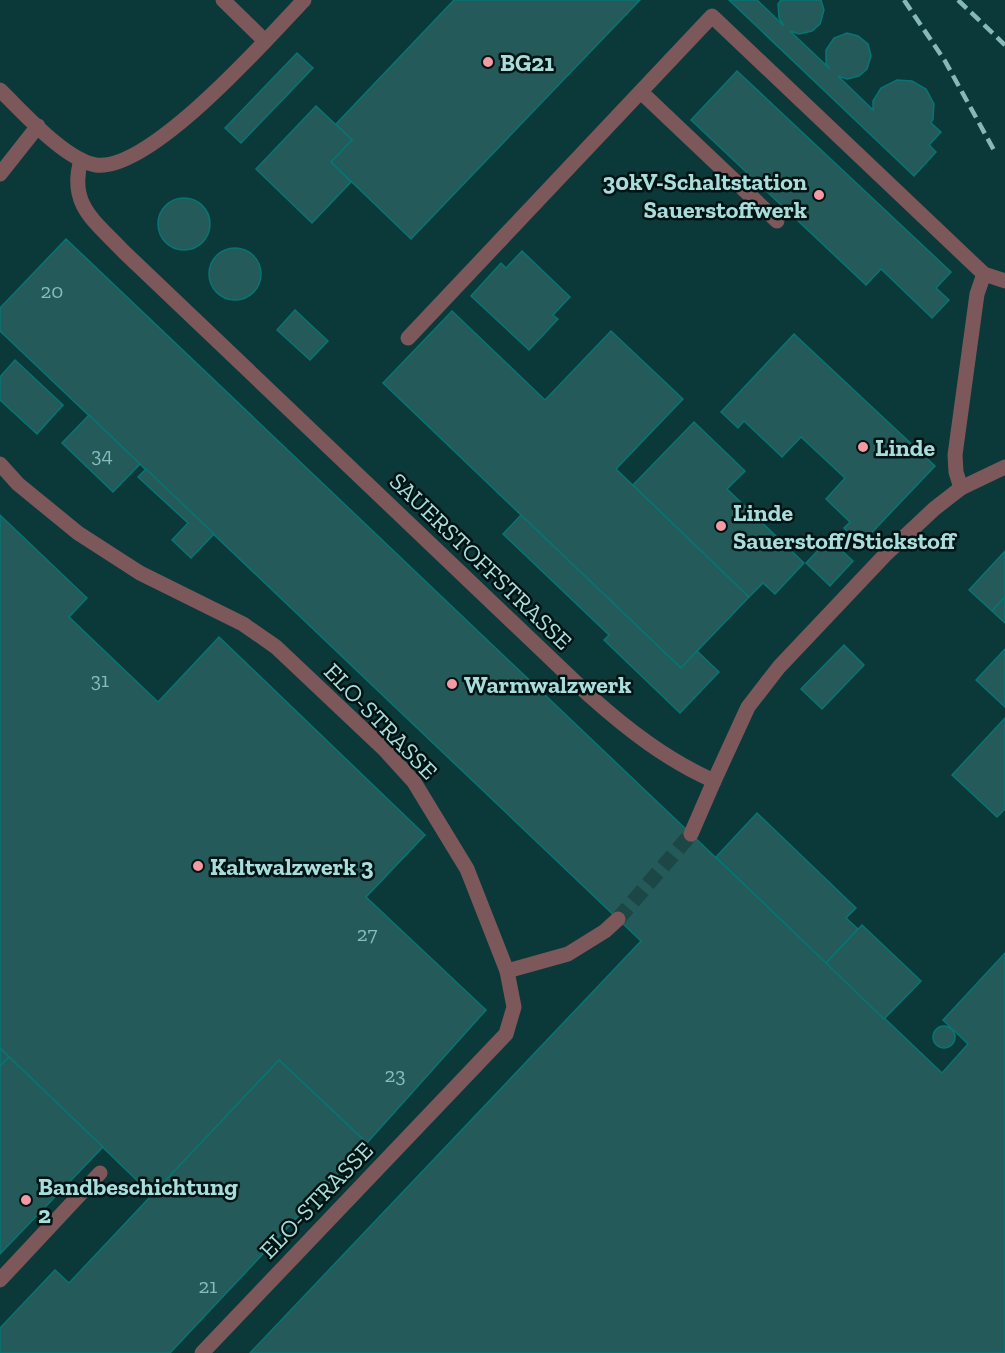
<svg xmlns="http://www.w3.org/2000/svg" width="1005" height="1353" viewBox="0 0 1005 1353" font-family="'Zilla Slab',serif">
	<rect width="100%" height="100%" fill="#042c2c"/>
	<rect fill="#0b3838" x="0" y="0" width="1005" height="1353"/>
	<g fill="#245a59" stroke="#077574" stroke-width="1.5">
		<path d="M454 0H640L411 239 331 162 352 140 336 124Z"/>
		<path d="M729 0H757L784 26 779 18 778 4 781 0H821L824 10 820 24 812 31 799 34 790 31 830 69 826 64V50L834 38 847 33 858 36 868 44 871 56 867 69 859 76 847 79 838 76 873 110V101L881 88 897 80 912 81 926 89 934 104 933 119 931 123 941 132 929 145 936 152 914 176Z"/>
		<path d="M297 53 313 68 241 143 225 128Z"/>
		<path d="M737 71 951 272 936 288 949 300 932 318 881 269 866 285 691 120Z"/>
		<path d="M316 106 352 140 331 162 351 182 312 223 256 169Z"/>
		<circle cx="184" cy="224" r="26"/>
		<path d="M66 239 942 1073 968 1044 943 1020 1005 953V1353H250L641 941 0 331V308Z"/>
		<circle cx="235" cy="274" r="26"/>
		<path d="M522 251 570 297 553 315 558 319 529 350 471 296 501 263 506 268Z"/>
		<path d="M295 310 328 341 310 360 277 330Z"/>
		<path d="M452 311 545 400 611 331 683 399 616 469 749 597 681 668 383 383Z"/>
		<path d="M794 334 935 466 861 544 844 528 850 522 826 499 845 478 801 437 782 457 744 421 738 428 721 412Z"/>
		<path d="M15 360 63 405 37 434 0 400V377Z"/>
		<path d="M89 415 140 464 113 492 62 443Z"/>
		<path d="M694 422 745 471 727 489 804 563 775 594 763 583 749 597 633 485Z"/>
		<path d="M146 469 214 534 191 558 172 540 188 523 138 477Z"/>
		<path d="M0 515 87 598 69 617 158 702 219 637 425 835 366 897 486 1010 367 1143 279 1060 152 1195 0 1048Z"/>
		<path d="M521 515 681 668 697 651 719 672 680 713 604 640 609 635 503 534Z"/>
		<path d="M829 539 853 561 830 586 806 563Z"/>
		<path d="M1005 551V597L992 611 969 590Z"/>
		<path d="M1005 597V623L992 611Z"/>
		<path d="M844 645 864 665 822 709 801 689Z"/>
		<path d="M1005 649V707L976 680Z"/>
		<path d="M1005 718V809L997 817 952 775Z"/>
		<path d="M757 813 856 908 846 918 858 929 826 963 716 857Z"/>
		<path d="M862 925 921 981 884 1019 826 963Z"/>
		<circle cx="944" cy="1037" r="11"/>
		<path d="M0 1048 9 1057 0 1066Z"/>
		<path d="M9 1057 103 1147 0 1254V1066Z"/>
		<path d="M279 1060 367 1143 170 1353H0V1328L55 1270 69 1283Z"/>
	</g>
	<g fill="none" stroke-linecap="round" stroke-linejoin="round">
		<path stroke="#1d4746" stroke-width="15" stroke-dasharray="15 8" stroke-linecap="butt" d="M618 919 691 834"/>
		<g stroke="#7c585a" stroke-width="15">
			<path d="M223 0 265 41"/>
			<path d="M0 90C23 112 65 160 96 165 150 172 267 39 304 0"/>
			<path d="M641 92 777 221"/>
			<path d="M81 160C68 205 95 221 123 251L590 696C628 730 667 760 714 781L748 707 779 667 885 555 934 509 961 488 1005 467"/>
			<path d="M0 174 38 126"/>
			<path d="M408 338 712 16 967 258 984 274 1005 281"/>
			<path d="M0 464 18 484 78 533 140 573 243 624 276 647 384 749 414 782 467 869 507 971 514 1007 506 1034 202 1353"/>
			<path d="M961 488 956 472 955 455 977 294 984 274"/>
			<path d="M691 834 714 781"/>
			<path d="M507 971 568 954 605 931 618 919"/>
			<path d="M0 1280 100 1173"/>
		</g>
		<g stroke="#86b8b7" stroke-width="4.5" stroke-dasharray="12 6" stroke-linecap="butt">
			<path d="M904 0 945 61 995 152"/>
			<path d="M958 0 1005 45"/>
		</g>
	</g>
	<g fill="#f49aa2" stroke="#001313" stroke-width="2">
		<circle cx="488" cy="62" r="6"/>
		<circle cx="819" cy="195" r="6"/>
		<circle cx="863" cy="447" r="6"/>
		<circle cx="721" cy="526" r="6"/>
		<circle cx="452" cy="684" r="6"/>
		<circle cx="198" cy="866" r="6"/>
		<circle cx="26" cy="1200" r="6"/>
	</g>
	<g text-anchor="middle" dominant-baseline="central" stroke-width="5" stroke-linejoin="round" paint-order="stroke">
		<g font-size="21" fill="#88bcbb">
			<text x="52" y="290">20</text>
			<text x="102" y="454">34</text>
			<text x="100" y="679">31</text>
			<text x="367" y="933">27</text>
			<text x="395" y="1074">23</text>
			<text x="208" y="1285">21</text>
		</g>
		<g font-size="24" font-weight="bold" fill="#a9dddc" stroke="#001313" text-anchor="start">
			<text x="500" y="62">BG21</text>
			<text x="807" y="181" text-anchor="end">30kV-Schaltstation<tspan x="807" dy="28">Sauerstoffwerk</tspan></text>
			<text x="875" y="447">Linde</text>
			<text x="733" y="512">Linde<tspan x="733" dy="28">Sauerstoff/Stickstoff</tspan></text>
			<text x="464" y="684">Warmwalzwerk</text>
			<text x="210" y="866">Kaltwalzwerk 3</text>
			<text x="38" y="1186">Bandbeschichtung<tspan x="38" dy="28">2</tspan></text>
		</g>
		<g font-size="24" fill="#a9dddc" stroke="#001313">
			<text transform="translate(481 561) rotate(44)">SAUERSTOFFSTRASSE</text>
			<text transform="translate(381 721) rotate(46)">ELO-STRASSE</text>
			<text transform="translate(316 1200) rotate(-46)">ELO-STRASSE</text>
		</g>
	</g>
</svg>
